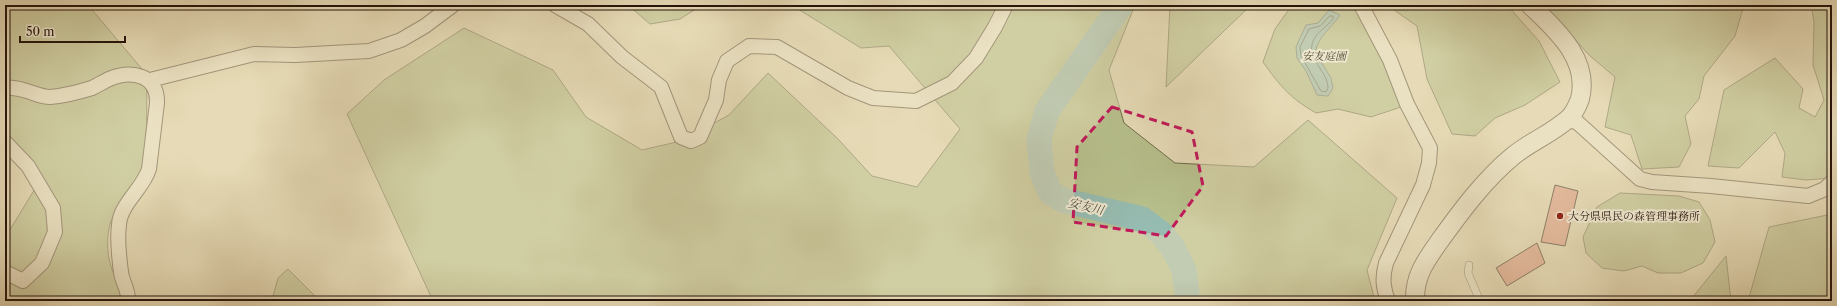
<svg xmlns="http://www.w3.org/2000/svg" width="1837" height="306" viewBox="0 0 1837 306" font-family="'Libre Caslon Text','Noto Serif JP',serif">
	<rect width="100%" height="100%" fill="#e6dbb7"/>
	<filter id="stains"><feTurbulence type="fractalNoise" baseFrequency=".005" numOctaves="4"/><feColorMatrix values="0 0 0 0 .2 0 0 0 0 .09 0 0 0 0 .02 0 0 0 .5 -.17"/></filter>
	<radialGradient id="worn" r=".72"><stop offset=".6" stop-color="#630" stop-opacity="0"/><stop offset="1" stop-color="#630" stop-opacity=".3"/></radialGradient>
	<g fill="#b7c08d" stroke="#6e6a4c">
		<path d="M5 5H88L147 75C146 102 149 155 140 178 134 193 116 205 110 224 106 240 107 257 113 272 116 281 121 291 121 301H5V238L36 187 5 146Z"/>
		<path d="M628 5H702L680 19 650 24Z"/>
		<path d="M782 5H1135L1109 70 1124 123 1175 163 1254 167 1308 120 1397 198 1367 270 1375 301H433L347 114 384 80 464 28 553 70 586 117 642 150 681 141 729 115 768 73 838 139 872 176 917 187 960 129 889 46 861 48 798 9Z"/>
		<path d="M1170 5H1251L1166 87Z"/>
		<path d="M1292 5H1355L1389 69 1404 106 1371 117 1338 109 1316 113C1290 98 1280 86 1263 62L1275 29Z"/>
		<path d="M1387 5H1507L1539 41 1560 82 1525 105 1495 118 1475 136 1452 134 1427 79 1417 26Z"/>
		<path d="M1544 5H1744L1735 36 1704 76 1699 99 1685 116 1691 144 1679 167 1642 169 1631 135 1605 127 1615 77 1589 55Z"/>
		<path d="M1811 5H1832V178L1806 180 1782 177 1785 153 1775 132 1739 168 1708 166 1724 90 1775 58 1803 89 1799 108 1815 117 1824 100 1813 65 1814 22Z"/>
		<path d="M1620 193 1679 196 1699 202 1710 220 1715 242 1703 263 1681 273H1658L1642 266 1624 271 1602 268 1586 253 1583 237 1597 207Z"/>
		<path d="M1832 214V301H1748L1769 227Z"/>
		<path d="M1726 256 1731 301H1690L1692 298Z"/>
		<path d="M288 269 314 295 313 301H277L273 296 278 278Z"/>
	</g>
	<path fill="#96bbb0" stroke="#69786e" d="M1329 10 1340 15C1331 29 1319 35 1315 52L1331 78 1333 88 1328 96 1317 95 1306 71 1297 58 1296 47 1306 25 1318 23Z"/>
	<g fill="none" stroke-linecap="round" stroke-linejoin="round">
		<path stroke="#5e675d" stroke-width="1" d="M1330 16H1333V19C1328 26 1318 31 1314 39 1304 59 1328 70 1328 88L1326 92 1321 91 1301 56 1300 47 1309 29 1320 26Z"/>
		<path stroke="#96bbb0" stroke-width="25" d="M1121 5 1047 111 1039 139 1042 172 1050 192 1062 200 1142 219 1161 233 1173 248 1184 270 1188 301"/>
	</g>
	<g fill="#e2957f" stroke="#25130a">
		<path d="M1555 185 1578 191 1565 246 1541 242Z"/>
		<path d="M1537 243 1545 263 1507 286 1496 268Z"/>
	</g>
	<g fill="none" stroke-linecap="round" stroke-linejoin="round">
		<g stroke="#554535" stroke-width="8">
			<path id="service" d="M1469 265 1468 273 1480 301"/>
		</g>
		<g stroke="#554535" stroke-width="16">
			<g id="minor">
				<path d="M555 5 588 24 622 57 661 87 681 137 691 141 700 137 716 100 719 80 727 61 749 46 777 47 848 88 873 98 916 101 952 83 976 58 995 27 1004 9V5"/>
				<path d="M1361 5 1390 60 1407 104 1430 148 1429 163 1423 185 1386 263C1382 278 1383 287 1388 301"/>
				<path d="M150 80 254 54 295 55 369 51 401 40 425 26 453 5"/>
				<path d="M5 87C11 88 17 88 23 90 32 92 41 97 50 97 64 96 79 92 92 88 98 85 103 82 109 79 131 70 158 74 157 103L149 169C143 189 120 204 119 225 117 239 119 257 121 272 122 282 129 290 128 301"/>
				<path d="M1568 119 1578 123 1640 179 1652 182 1711 186 1808 196 1825 189 1832 182"/>
				<path d="M5 142 28 166 53 208 55 232 42 263 23 281 5 272"/>
			</g>
		</g>
		<g stroke="#554535" stroke-width="20">
			<path id="tertiary" d="M1415 301C1414 275 1427 259 1441 239 1462 210 1485 179 1513 156 1530 142 1551 134 1568 119 1574 114 1577 107 1580 99 1590 59 1556 30 1530 5"/>
		</g>
		<use href="#service" stroke="#efe8d0" stroke-width="7"/>
		<use href="#minor" stroke="#efe8d0" stroke-width="14"/>
		<use href="#tertiary" stroke="#efe8d0" stroke-width="18"/>
	</g>
	<path d="M0 0H1837V306H0ZM1112 107 1192 132 1203 186 1166 236 1073 222 1077 147Z" fill="#e6dbb7" fill-opacity=".55" fill-rule="evenodd"/>
	<path fill="none" stroke="#c2185b" stroke-width="3" stroke-dasharray="8 5" stroke-linejoin="round" d="M1112 107 1192 132 1203 186 1166 236 1073 222 1077 147Z"/>
	<circle fill="#8f2418" stroke="#efe8d0" stroke-width="1.5" cx="1560" cy="216" r="4"/>
	<g text-anchor="middle" dominant-baseline="central" stroke-width="4" stroke-linejoin="round" paint-order="stroke">
		<g font-size="11" font-style="italic" fill="#585038" stroke="#efe8d0">
			<text x="1324" y="56">安友庭園</text>
		</g>
		<g font-size="11" fill="#25130a" stroke="#efe8d0" text-anchor="start">
			<text x="1568" y="216">大分県県民の森管理事務所</text>
		</g>
		<g font-size="12" font-style="italic" fill="#4d4e44" stroke="#efe8d0">
			<text transform="translate(1086 206) rotate(13)">安友川</text>
		</g>
	</g>
	<rect width="1837" height="306" fill="none" stroke="#e6dbb7" stroke-width="20"/>
	<rect x="6" y="6" width="1825" height="294" fill="none" stroke="#25130a" stroke-width="2"/>
	<rect x="10" y="10" width="1817" height="286" fill="none" stroke="#25130a"/>
	<path d="M20 36v6h105v-6" fill="none" stroke="#25130a" stroke-width="2"/>
	<text x="26" y="36" font-size="12" fill="#25130a" stroke="#efe8d0" stroke-width="3" paint-order="stroke">50 m</text>
	<rect width="100%" height="100%" filter="url(#stains)"/>
	<rect width="100%" height="100%" fill="url(#worn)"/>
</svg>
